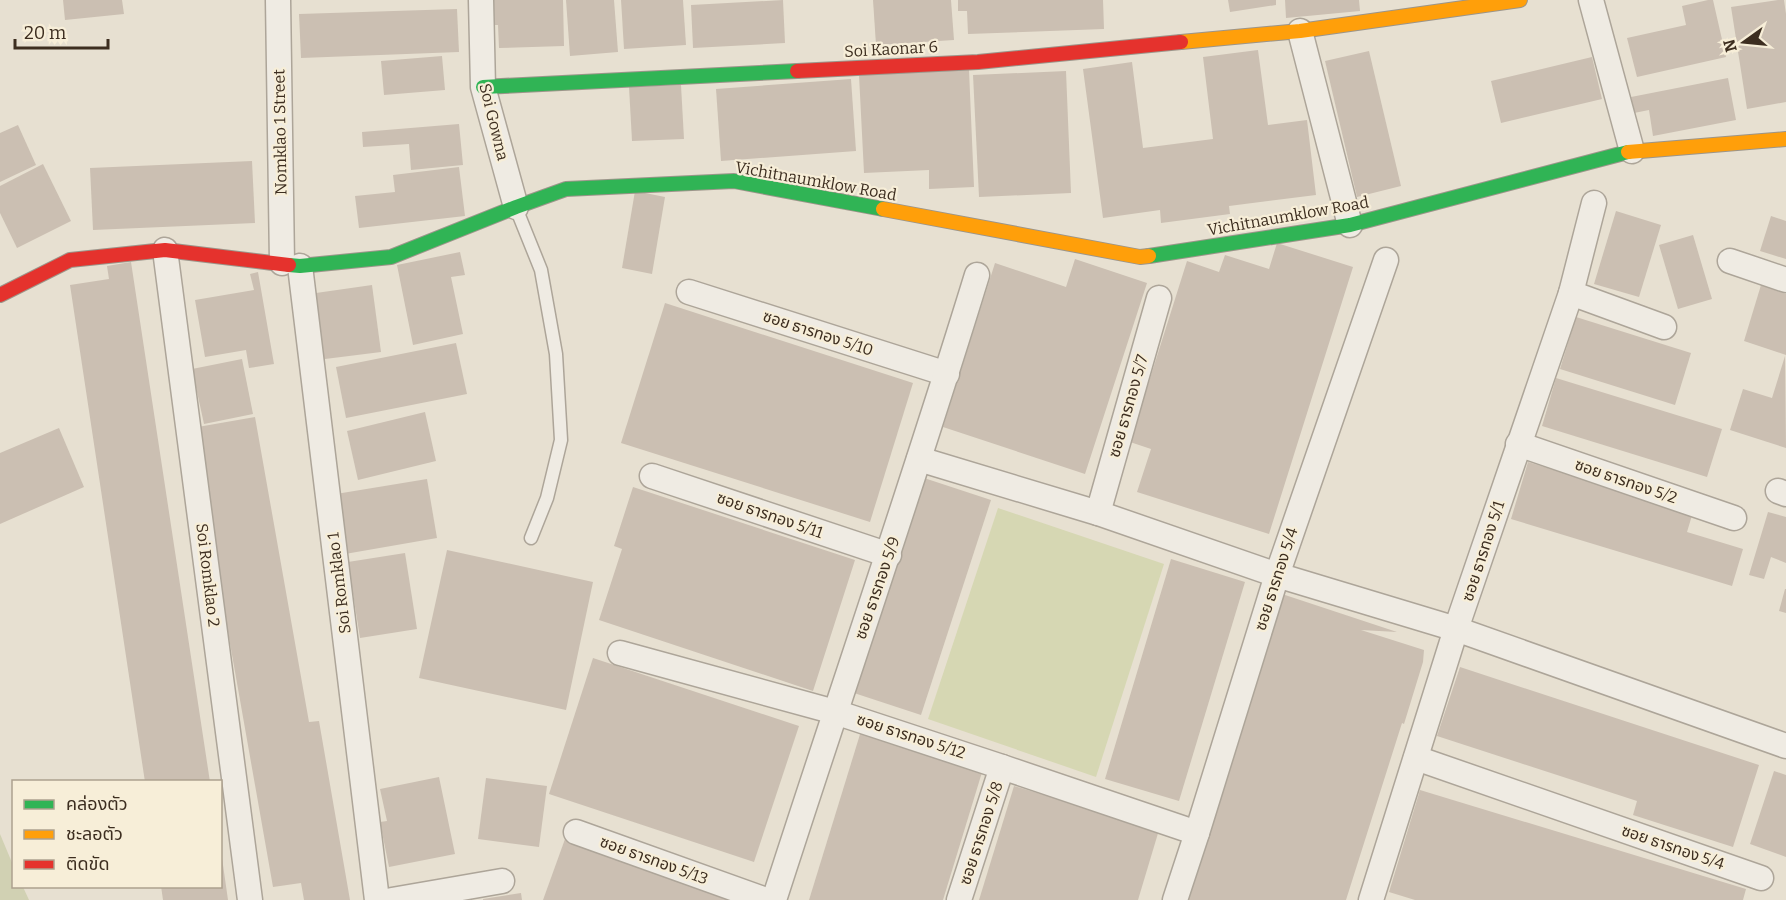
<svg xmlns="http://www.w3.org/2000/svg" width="1786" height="900" viewBox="0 0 1786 900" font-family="Bitter,'Noto Sans Thai',serif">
	<rect width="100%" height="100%" fill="#e7e0d1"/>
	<path fill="#d6d7b3" d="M998 508 1164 564 1096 777 928 719Z"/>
	<path fill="#d1d1b3" d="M0 834 13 865 14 886 23 887 29 900H0Z"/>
	<g fill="#cbbfb2">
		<path d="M63 0H122L124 14 65 20Z"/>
		<path d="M490 0H563L564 46 499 48 498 25H490Z"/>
		<path d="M566 0H614L618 52 570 56Z"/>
		<path d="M621 0H683L686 45 624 49Z"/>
		<path d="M783 0 785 43 693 48 691 5Z"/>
		<path d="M873 0H951L954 40 876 45Z"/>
		<path d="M958 0H1103L1104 29 968 34 967 11H958Z"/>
		<path d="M1228 0H1276V5L1230 12Z"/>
		<path d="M1285 0H1359L1360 11 1286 18Z"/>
		<path d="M1708 0H1713L1726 57 1637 77 1627 38 1686 25 1682 6Z"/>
		<path d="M1778 0H1784L1786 14V102L1747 109 1731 7Z"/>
		<path d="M457 9 459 52 301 58 299 14Z"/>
		<path d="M1258 50 1268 125 1307 120 1316 195 1229 206 1230 214 1161 223 1160 210 1103 218 1083 69 1132 62 1143 148 1213 139 1203 57Z"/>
		<path d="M1369 51 1401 186 1357 197 1325 61Z"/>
		<path d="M442 56 445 90 384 95 381 61Z"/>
		<path d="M1592 57 1602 99 1501 123 1491 81Z"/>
		<path d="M969 70 974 187 929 189V170L864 173 859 75Z"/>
		<path d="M1066 71 1071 193 979 197 973 75Z"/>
		<path d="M1728 78 1736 120 1653 136 1649 110 1634 113 1631 97Z"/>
		<path d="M851 79 856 151 721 161 716 89Z"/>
		<path d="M681 85 684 139 632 141 629 87Z"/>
		<path d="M459 124 463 165 411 170 409 144 363 147 362 132Z"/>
		<path d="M18 125 36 165 0 182V133Z"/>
		<path d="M252 161 255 223 93 230 90 168Z"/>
		<path d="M43 164 71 221 17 248 0 213V186Z"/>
		<path d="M459 167 465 216 359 228 355 196 395 192 393 175Z"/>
		<path d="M635 191 665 197 652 274 622 268Z"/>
		<path d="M1616 211 1661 225 1639 297 1594 284Z"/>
		<path d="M1771 216 1786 221V259L1760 251Z"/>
		<path d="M1693 235 1712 299 1678 309 1659 245Z"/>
		<path d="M1277 243 1353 267 1269 534 1137 492 1151 449 1130 442 1187 261 1219 272 1225 255 1269 269Z"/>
		<path d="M460 252 465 275 451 277 463 334 413 345 397 265Z"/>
		<path d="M1075 259 1147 283 1085 474 943 427 995 263 1066 287Z"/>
		<path d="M131 262 210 782H145L70 285 109 279 107 266Z"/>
		<path d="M258 272 274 364 249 368 246 350 205 357 195 300 254 290 250 274Z"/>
		<path d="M372 285 381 352 317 360 309 294Z"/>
		<path d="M1761 285 1786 294V355L1744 341Z"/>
		<path d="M665 303 913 383 870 522 621 443Z"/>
		<path d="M1576 317 1691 353 1675 405 1560 369Z"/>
		<path d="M456 343 467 394 346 418 336 367Z"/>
		<path d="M1785 356 1786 448 1730 430 1743 389 1772 398Z"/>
		<path d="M242 359 253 414 204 424 192 369Z"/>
		<path d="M1556 378 1722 429 1707 477 1542 426Z"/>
		<path d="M425 412 436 461 358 480 347 431Z"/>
		<path d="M255 417 309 722 319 721 350 900H304L301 883 273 887 192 428Z"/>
		<path d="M59 428 84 487 0 524V453Z"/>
		<path d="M1528 462 1693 512 1687 532 1743 549 1732 586 1511 519Z"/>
		<path d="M921 477 991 500 921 715 851 692Z"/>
		<path d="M427 479 437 538 345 554 336 494Z"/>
		<path d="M633 487 855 560 813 691 599 620 622 549 614 546Z"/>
		<path d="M1768 512 1786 517V563L1771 557 1764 579 1749 575Z"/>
		<path d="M447 550 593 582 566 710 419 678Z"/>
		<path d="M405 553 417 629 360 638 348 562Z"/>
		<path d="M1171 559 1245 582 1179 801 1105 779Z"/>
		<path d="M1785 589H1786V613L1779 611Z"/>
		<path d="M1279 593 1397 632 1361 630 1424 650 1423 662 1404 724 1402 723 1346 900H1181Z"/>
		<path d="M593 658 799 726 754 862 549 794Z"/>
		<path d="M1460 667 1759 765 1733 847 1633 815 1637 801 1437 736Z"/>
		<path d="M861 731 983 769 943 900H809Z"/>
		<path d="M1774 771 1786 775V857L1750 844Z"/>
		<path d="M439 777 455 854 389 867 380 822 387 821 380 789Z"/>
		<path d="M486 778 547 786 539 847 478 839Z"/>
		<path d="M1014 786 1159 830 1138 900H979Z"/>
		<path d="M1420 790 1746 889 1743 900H1415L1389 892Z"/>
		<path d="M565 839 740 900H543Z"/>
		<path d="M222 858 228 900H163L161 886H220V859Z"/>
		<path d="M521 893 522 900H483V899Z"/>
	</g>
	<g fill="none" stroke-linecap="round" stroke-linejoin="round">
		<g stroke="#ada599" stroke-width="15">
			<path id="lane" d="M516 208 541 270 556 354 561 440 547 498 531 538"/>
		</g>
		<g stroke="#ada599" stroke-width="27">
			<g id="street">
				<path d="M278 0 282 263"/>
				<path d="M481 0 483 87 516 207"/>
				<path d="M1591 0 1632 151"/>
				<path d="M1300 31 1350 225"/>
				<path d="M165 250 250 900"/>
				<path d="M1730 261 1786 280"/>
				<path d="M300 266 377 900"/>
				<path d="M689 292 947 374"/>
				<path d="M1571 293 1664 327"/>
				<path d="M1518 444 1734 518"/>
				<path d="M919 459 1098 513 1277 575 1456 629 1786 746"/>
				<path d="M652 476 889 555"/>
				<path d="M1778 491 1786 494"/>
				<path d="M1098 513 1159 298"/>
				<path d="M620 653 835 712 1002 767 1197 833"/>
				<path d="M1416 758 1761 878"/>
				<path d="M576 832 766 900"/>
				<path d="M392 900 502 881"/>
				<path d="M774 900C841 692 913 484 977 275"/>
				<path d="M959 900 1002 767"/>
				<path d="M1175 900 1197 833 1277 575 1386 260"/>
				<path d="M1371 900 1456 629 1571 293 1594 203"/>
			</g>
		</g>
		<g stroke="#9c958a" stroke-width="16">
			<g id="fast">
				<path d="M483 87 797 71"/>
				<path d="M1149 256 1350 225 1628 152"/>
				<path d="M289 265 300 266 391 257 516 207 566 189 734 181 883 209"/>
			</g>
		</g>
		<g stroke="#9c958a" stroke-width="16">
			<g id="slow">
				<path d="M1181 42 1300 31 1520 0"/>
				<path d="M1628 152 1786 139"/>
				<path d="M883 209 1140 257 1149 256"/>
			</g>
		</g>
		<g stroke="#9c958a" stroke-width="16">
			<g id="jam">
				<path d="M797 71 978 62 1181 42"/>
				<path d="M0 295 70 260 165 250 289 265"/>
			</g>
		</g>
		<use href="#lane" stroke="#efebe3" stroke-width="12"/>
		<use href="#street" stroke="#efebe3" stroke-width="24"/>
		<use href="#fast" stroke="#30b455" stroke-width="14"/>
		<use href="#slow" stroke="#ff9f0a" stroke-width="14"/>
		<use href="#jam" stroke="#e5322d" stroke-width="14"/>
	</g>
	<g text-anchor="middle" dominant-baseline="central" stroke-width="4.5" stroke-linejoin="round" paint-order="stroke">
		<g font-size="16" fill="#3d2e20" stroke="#f7eed8">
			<text transform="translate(891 49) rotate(-3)">Soi Kaonar 6</text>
			<text transform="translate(494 122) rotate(76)">Soi Gowna</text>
			<text transform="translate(280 132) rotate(-91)">Nomklao 1 Street</text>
			<text transform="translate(816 181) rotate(10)">Vichitnaumklow Road</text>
			<text transform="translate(1288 216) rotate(-10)">Vichitnaumklow Road</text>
			<text transform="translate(818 333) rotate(18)">ซอย ธารทอง 5/10</text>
			<text transform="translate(1128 406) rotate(-74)">ซอย ธารทอง 5/7</text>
			<text transform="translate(1626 481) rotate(19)">ซอย ธารทอง 5/2</text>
			<text transform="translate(770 515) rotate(19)">ซอย ธารทอง 5/11</text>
			<text transform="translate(1483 551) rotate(-72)">ซอย ธารทอง 5/1</text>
			<text transform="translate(208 575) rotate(83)">Soi Romklao 2</text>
			<text transform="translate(1276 579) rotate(-72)">ซอย ธารทอง 5/4</text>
			<text transform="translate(339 583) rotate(-97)">Soi Romklao 1</text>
			<text transform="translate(877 588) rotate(-71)">ซอย ธารทอง 5/9</text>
			<text transform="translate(911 736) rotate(18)">ซอย ธารทอง 5/12</text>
			<text transform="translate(981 833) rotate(-72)">ซอย ธารทอง 5/8</text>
			<text transform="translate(1673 847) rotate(19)">ซอย ธารทอง 5/4</text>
			<text transform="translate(654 860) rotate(20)">ซอย ธารทอง 5/13</text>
		</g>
	</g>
	<rect x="12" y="780" width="210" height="108" fill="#f7eed8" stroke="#ada18e" stroke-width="1.5"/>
	<rect x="24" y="800" width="30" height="9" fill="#30b455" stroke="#ada18e" stroke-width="1.5"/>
	<text x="66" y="810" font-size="18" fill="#3d2e20">คล่องตัว</text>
	<rect x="24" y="830" width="30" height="9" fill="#ff9f0a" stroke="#ada18e" stroke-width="1.5"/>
	<text x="66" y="840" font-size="18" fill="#3d2e20">ชะลอตัว</text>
	<rect x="24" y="860" width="30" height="9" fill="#e5322d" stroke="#ada18e" stroke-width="1.5"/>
	<text x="66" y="870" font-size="18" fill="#3d2e20">ติดขัด</text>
	<g transform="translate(1744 42) rotate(255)" stroke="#f7eed8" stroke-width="4.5" paint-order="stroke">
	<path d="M0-4.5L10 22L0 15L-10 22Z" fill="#3d2e20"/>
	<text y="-9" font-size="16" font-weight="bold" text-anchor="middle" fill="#3d2e20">N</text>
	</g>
	<path d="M15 39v9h93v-9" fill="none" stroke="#3d2e20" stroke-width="3"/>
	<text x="24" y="39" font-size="18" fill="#3d2e20" stroke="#f7eed8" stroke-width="4.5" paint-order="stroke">20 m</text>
</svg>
